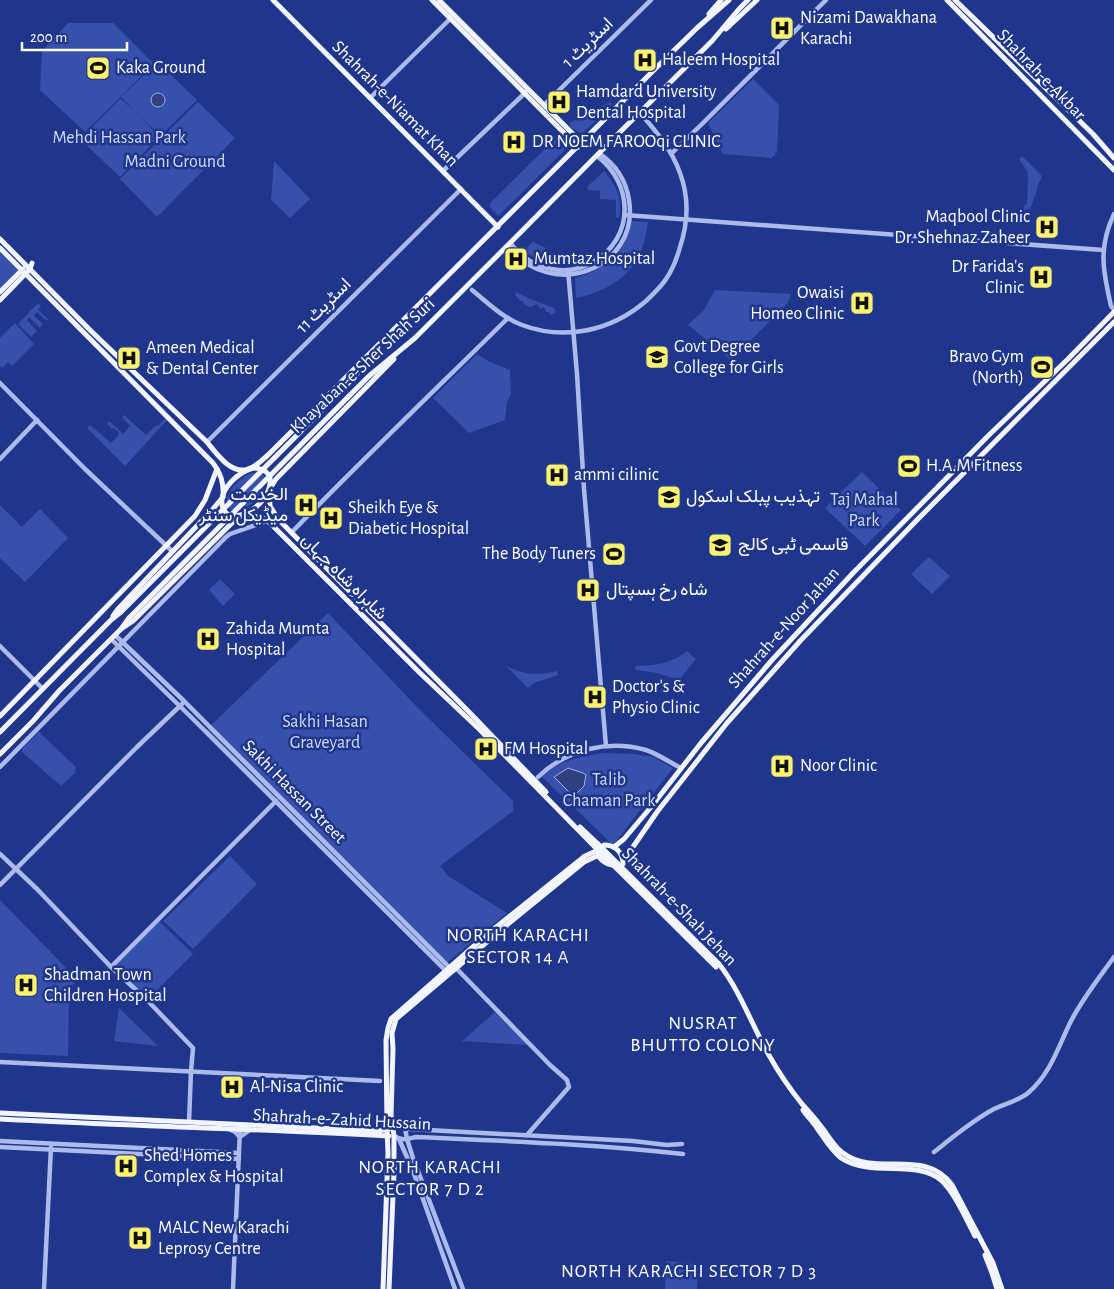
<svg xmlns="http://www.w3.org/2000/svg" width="1114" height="1289" viewBox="0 0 1114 1289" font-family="'Alegreya Sans',Vazirmatn,sans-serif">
	<rect width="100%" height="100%" fill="#20368c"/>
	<g fill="#3750ab">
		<path d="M68 23H113L154 64 85 132 40 90 42 51Z"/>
		<path d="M167 61 170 71 169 73 197 100 160 136 138 114 157 135 156 136 158 138 120 177 80 139 120 99H121L135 111 121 97 153 67 162 65 168 71 164 65Z"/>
		<path d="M753 79 779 105 777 153H775V156H772V158L723 154 708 123Z"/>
		<path d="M198 102 235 138 157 217 120 179Z"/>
		<path d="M610 102 612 104 582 134 572 128 569 123Z"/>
		<path d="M560 135 570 145 498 216 490 207V203L553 141 555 137Z"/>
		<path d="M1022 156 1041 175 1042 178 1038 184 1036 193 1030 209 1024 210V205H1026L1027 203 1028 177 1027 171 1019 159Z"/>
		<path d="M274 161 310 199 290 218 271 200Z"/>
		<path d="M604 171C617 187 622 196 619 218L616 217V200L600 199V191L588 190 587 187Z"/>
		<path d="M630 221 648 222C646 234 644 246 639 256 626 281 601 293 576 298L575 278C597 272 619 259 627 237 629 232 629 226 630 221Z"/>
		<path d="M533 242 546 248 538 260 524 251Z"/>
		<path d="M0 249 21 270 0 292Z"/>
		<path d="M715 290 791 294 787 304 731 360 688 325 704 310Z"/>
		<path d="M516 292 528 298 554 308 556 312 551 315 548 312H546L544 307 540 309 537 304 530 307 524 304 523 301H520L515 295Z"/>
		<path d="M38 303 41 306 38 310 48 319 47 321 37 312 34 316 43 324 40 328 29 317 27 320 37 331 31 337 18 324Z"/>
		<path d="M15 323 34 344 12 366 8 362 2 368 0 366V338Z"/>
		<path d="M477 354 488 361 510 370 511 394 507 402 505 420 469 433 433 398Z"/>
		<path d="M124 415 146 435 156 425 158 426 167 416 169 418 125 466 87 428 90 425 111 443 118 436 119 433 114 428 112 429 107 424 109 421 123 434 130 426 122 417Z"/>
		<path d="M862 472 901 510 865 546 825 508Z"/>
		<path d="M252 473H261L265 477C265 496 250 511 231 510 218 496 239 478 252 473Z"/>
		<path d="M0 505 22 527 40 509 68 538 25 582 0 558Z"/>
		<path d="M929 557 950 576 932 594 911 574Z"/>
		<path d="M220 579 235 594 223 606 209 590Z"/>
		<path d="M328 613 417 707 513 801V811L440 866 448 876 507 913 442 967 205 731Z"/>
		<path d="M687 651 696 659 679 680 657 673 636 670 635 666C653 666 674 663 687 651Z"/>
		<path d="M506 666C525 675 537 676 557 671L558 675 534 683 528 688Z"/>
		<path d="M39 732 76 767 75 773 61 786 22 752 23 748Z"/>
		<path d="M606 753 634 754 654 757 673 768 613 845 541 776C557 761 585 755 606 753Z"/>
		<path d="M230 856 257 884 193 949 163 921Z"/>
		<path d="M0 900 77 979 69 992 68 1056 0 1053Z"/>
		<path d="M158 920 193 954 147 1000 111 967Z"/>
		<path d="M119 1008 158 1046 114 1041Z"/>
		<path d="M495 1012 528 1045 462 1041Z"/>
		<path d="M666 1261 698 1264 697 1289H665Z"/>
	</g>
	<g fill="#304081" stroke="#a1b2ed">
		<circle cx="158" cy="100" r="7"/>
		<path d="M568 768 583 773 586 775 584 786 577 793 571 794 554 777Z"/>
	</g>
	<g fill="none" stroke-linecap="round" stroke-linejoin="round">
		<g stroke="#adbbec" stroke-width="4.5">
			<path d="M370 98 451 18"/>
			<path d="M544 105 651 0"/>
			<path d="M672 153 703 123 826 0"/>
			<path d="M443 171 526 92"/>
			<path d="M1114 214C1098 248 1103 271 1111 306L1114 310"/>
			<path d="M625 215 1103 250"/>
			<path d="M510 243C521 257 535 266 552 269 566 272 581 269 593 262 635 238 634 184 597 156"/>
			<path d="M508 245C550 303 640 269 629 200 626 180 615 164 599 153"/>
			<path d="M568 270 577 374 584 489 606 746"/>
			<path d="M472 290C488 303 503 318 522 325 565 341 611 331 646 301 653 294 661 287 666 279 673 269 677 258 680 247 688 223 689 197 680 173 672 150 656 131 640 113"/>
			<path d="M0 383 85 469 172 551"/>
			<path d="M207 442 461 189"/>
			<path d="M0 459 37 420"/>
			<path d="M291 533C362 460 435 390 508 318"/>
			<path d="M115 635 184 701 451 969"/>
			<path d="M111 639 192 718 448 973"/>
			<path d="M0 646 43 689"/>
			<path d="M0 767 226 537 230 534 267 521"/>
			<path d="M538 777C566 750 607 739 646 750 658 754 669 762 681 768"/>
			<path d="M0 854 38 890 111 967 147 1000 193 1048 191 1071 189 1122"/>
			<path d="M0 885 137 747 182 704"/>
			<path d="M111 967 276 801"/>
			<path d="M456 968 550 1065 567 1080 569 1087 527 1135"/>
			<path d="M0 1062 380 1081"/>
			<path d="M393 1128 399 1126 409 1129 633 1141 667 1145 682 1144"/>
			<path d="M405 1128 407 1139 413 1158 463 1289"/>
			<path d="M229 1129 235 1132 240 1137 250 1130"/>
			<path d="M394 1136C402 1141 407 1139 416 1137 505 1141 594 1144 683 1154"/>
			<path d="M399 1139 413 1171 455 1289"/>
			<path d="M0 1141 239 1153"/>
			<path d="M0 1147 239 1159"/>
			<path d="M934 1152C953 1137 973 1120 994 1109 1005 1104 1018 1101 1028 1093 1051 1073 1058 1047 1071 1021 1083 998 1099 978 1114 957"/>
			<path d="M44 1289 51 1147"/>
			<path d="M233 1289 240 1129"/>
		</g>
		<g stroke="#f2f4fe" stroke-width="5">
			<path d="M273 0 498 227"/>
			<path d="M432 0 578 147"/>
			<path d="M439 0 582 143"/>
			<path d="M947 0 1114 170"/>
			<path d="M955 0 1093 134 1114 158"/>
			<path d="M709 14 721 0"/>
			<path d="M726 29 757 0"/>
			<path d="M0 239 91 331 207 442C216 453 231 475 248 469 256 467 262 460 268 455L660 64 697 28 729 0"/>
			<path d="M0 248 213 463C221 474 224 483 223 497"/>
			<path d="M0 292 23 269"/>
			<path d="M0 300 30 269 32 263"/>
			<path d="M342 390 379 349"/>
			<path d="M349 396 369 376 415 338 510 243 618 134 712 41 739 9 748 0"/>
			<path d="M253 468C263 468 272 473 270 484 269 493 263 501 256 507 247 515 224 523 222 504 220 488 239 472 253 468Z"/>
			<path d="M269 490 270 506 278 519 472 715 546 792"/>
			<path d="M269 490 276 479 394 359"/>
			<path d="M113 616 118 609 212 510 223 497"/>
			<path d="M121 629 133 621 235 520 242 515H250L265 519 271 524 419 672 479 729 595 847"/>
			<path d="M0 716 195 516 205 500 217 469"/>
			<path d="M0 732 111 620 121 612"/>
			<path d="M0 754 33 721 59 691 121 629 129 618"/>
			<path d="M580 827 598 844"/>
			<path d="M604 845C615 845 623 852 623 864L621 866C610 866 598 862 597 850Z"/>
			<path d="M614 847 624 839 651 807 701 743 772 660 853 573 989 435 1068 359 1114 312"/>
			<path d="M624 860 657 812 727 723 801 640 916 521 1114 322"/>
			<path d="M719 964C741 992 752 1026 770 1057 779 1073 790 1089 802 1104 808 1111 814 1117 819 1124 827 1133 833 1146 843 1153 876 1178 925 1147 952 1185L993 1263 1002 1289"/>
			<path d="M803 1110C807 1116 813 1122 817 1128 824 1138 831 1150 841 1158 871 1178 917 1159 941 1180 955 1193 966 1219 975 1236"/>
			<path d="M0 1113 378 1131 389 1129"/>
			<path d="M0 1119C130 1126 259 1129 389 1136"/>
			<path d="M985 1255 992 1273 997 1289"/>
			<path d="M383 1289 388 1153 387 1129 386 1040 388 1028 391 1019 490 932 585 856 596 851"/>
			<path d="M389 1289 394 1172V1136L391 1115 393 1049 392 1033 396 1019 514 919 584 862 597 856"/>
		</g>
		<g stroke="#f2f4fe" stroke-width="5">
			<path d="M121 612 342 390"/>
			<path d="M129 618 349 396"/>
			<path d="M598 844 719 964"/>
			<path d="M595 847 716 967"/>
		</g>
	</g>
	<defs>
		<g id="hospital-square" transform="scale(1.25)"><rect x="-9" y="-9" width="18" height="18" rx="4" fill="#f9f26e" stroke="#20368c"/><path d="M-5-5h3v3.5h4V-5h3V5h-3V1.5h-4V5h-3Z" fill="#111"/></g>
		<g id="stadium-square" transform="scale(1.25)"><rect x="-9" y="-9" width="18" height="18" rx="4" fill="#f9f26e" stroke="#20368c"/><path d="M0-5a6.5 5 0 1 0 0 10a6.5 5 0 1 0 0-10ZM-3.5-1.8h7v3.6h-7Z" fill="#111"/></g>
		<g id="university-square" transform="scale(1.25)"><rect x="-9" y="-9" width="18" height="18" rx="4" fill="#f9f26e" stroke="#20368c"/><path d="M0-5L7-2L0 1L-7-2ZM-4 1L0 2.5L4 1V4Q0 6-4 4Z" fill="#111"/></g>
	</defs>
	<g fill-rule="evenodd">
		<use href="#hospital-square" x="782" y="28"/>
		<use href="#hospital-square" x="645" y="60"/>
		<use href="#stadium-square" x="98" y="68"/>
		<use href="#hospital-square" x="559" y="102"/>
		<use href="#hospital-square" x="514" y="142"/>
		<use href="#hospital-square" x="1047" y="227"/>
		<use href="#hospital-square" x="516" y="259"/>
		<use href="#hospital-square" x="1041" y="277"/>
		<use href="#hospital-square" x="862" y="303"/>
		<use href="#university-square" x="657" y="357"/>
		<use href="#hospital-square" x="129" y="358"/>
		<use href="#stadium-square" x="1042" y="367"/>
		<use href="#stadium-square" x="909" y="466"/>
		<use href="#hospital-square" x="557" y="475"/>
		<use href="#university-square" x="669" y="497"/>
		<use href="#hospital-square" x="306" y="505"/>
		<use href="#hospital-square" x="331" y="518"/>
		<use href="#university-square" x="720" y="545"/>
		<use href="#stadium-square" x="614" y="554"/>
		<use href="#hospital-square" x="588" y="590"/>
		<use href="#hospital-square" x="208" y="639"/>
		<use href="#hospital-square" x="595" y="697"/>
		<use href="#hospital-square" x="486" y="749"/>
		<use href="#hospital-square" x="782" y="766"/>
		<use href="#hospital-square" x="26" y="985"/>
		<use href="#hospital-square" x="232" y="1087"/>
		<use href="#hospital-square" x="126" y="1166"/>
		<use href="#hospital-square" x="140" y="1238"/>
	</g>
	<g text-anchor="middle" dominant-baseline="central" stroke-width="5" stroke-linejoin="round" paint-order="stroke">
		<g font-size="18" fill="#fff" stroke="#20368c" text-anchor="start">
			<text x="800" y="18">Nizami Dawakhana<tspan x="800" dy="21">Karachi</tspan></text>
			<text x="662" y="60">Haleem Hospital</text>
			<text x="116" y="68">Kaka Ground</text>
			<text x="576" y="92">Hamdard University<tspan x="576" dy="21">Dental Hospital</tspan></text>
			<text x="532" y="142">DR NOEM FAROOqi CLINIC</text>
			<text x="1030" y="217" text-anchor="end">Maqbool Clinic<tspan x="1030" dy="21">Dr. Shehnaz Zaheer</tspan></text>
			<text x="534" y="259">Mumtaz Hospital</text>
			<text x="1024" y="267" text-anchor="end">Dr Farida's<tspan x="1024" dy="21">Clinic</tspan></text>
			<text x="844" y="293" text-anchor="end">Owaisi<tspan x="844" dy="21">Homeo Clinic</tspan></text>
			<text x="674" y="347">Govt Degree<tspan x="674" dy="21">College for Girls</tspan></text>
			<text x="146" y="348">Ameen Medical<tspan x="146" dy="21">&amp; Dental Center</tspan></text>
			<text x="1024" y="357" text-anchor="end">Bravo Gym<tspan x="1024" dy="21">(North)</tspan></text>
			<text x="926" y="466">H.A.M Fitness</text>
			<text x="574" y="475">ammi cilinic</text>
			<text x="288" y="495" text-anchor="end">الخدمت<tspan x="288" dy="21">میڈیکل سنٹر</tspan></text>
			<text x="686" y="497">تہذیب پبلک اسکول</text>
			<text x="348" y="508">Sheikh Eye &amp;<tspan x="348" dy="21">Diabetic Hospital</tspan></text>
			<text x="738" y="545">قاسمی ٹبی کالج</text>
			<text x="596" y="554" text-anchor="end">The Body Tuners</text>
			<text x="606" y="590">شاہ رخ ہسپتال</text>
			<text x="226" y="629">Zahida Mumta<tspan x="226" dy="21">Hospital</tspan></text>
			<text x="612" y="687">Doctor's &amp;<tspan x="612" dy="21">Physio Clinic</tspan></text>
			<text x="504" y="749">FM Hospital</text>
			<text x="800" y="766">Noor Clinic</text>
			<text x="44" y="975">Shadman Town<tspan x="44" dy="21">Children Hospital</tspan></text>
			<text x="250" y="1087">Al-Nisa Clinic</text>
			<text x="144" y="1156">Shed Homes<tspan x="144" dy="21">Complex &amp; Hospital</tspan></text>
			<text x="158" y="1228">MALC New Karachi<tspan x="158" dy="21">Leprosy Centre</tspan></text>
		</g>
		<g font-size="18" fill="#fff" stroke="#20368c">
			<text transform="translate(588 43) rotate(-44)">اسٹریٹ 1</text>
			<text transform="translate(1041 75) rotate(46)">Shahrah-e-Akbar</text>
			<text transform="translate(395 104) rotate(45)">Shahrah-e-Niamat Khan</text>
			<text transform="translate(324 306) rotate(-45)">اسٹریٹ 11</text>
			<text transform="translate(363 366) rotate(-43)">Khayaban-e-Sher Shah Suri</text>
			<text transform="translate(344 577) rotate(45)">شاہراہِ شاہ جہاں</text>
			<text transform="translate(784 628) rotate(-48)">Shahrah-e-Noor Jahan</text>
			<text transform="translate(294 792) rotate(45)">Sakhi Hassan Street</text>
			<text transform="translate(679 907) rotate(46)">Shahrah-e-Shah Jehan</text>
			<text transform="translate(342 1120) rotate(3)">Shahrah-e-Zahid Hussain</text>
		</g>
		<g font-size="18" fill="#d2dbf9" stroke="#20368c">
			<text x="119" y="138">Mehdi Hassan Park</text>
			<text x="175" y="162">Madni Ground</text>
			<text x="864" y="500">Taj Mahal<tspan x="864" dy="21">Park</tspan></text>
			<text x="325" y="722">Sakhi Hasan<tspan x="325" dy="21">Graveyard</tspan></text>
			<text x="609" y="780">Talib<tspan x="609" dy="21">Chaman Park</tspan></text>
		</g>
		<g font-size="19" letter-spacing="1" fill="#fff" stroke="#20368c">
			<text x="518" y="935">NORTH KARACHI<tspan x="518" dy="22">SECTOR 14 A</tspan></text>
			<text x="703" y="1023">NUSRAT<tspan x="703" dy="22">BHUTTO COLONY</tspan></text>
			<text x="430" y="1167">NORTH KARACHI<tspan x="430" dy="22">SECTOR 7 D 2</tspan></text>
			<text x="689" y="1271">NORTH KARACHI SECTOR 7 D 3</text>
		</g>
	</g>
	<path d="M22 42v8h105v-8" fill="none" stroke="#ffffff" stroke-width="2.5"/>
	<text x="30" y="42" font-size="15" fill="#ffffff" stroke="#20368c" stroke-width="4" paint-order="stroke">200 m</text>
</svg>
